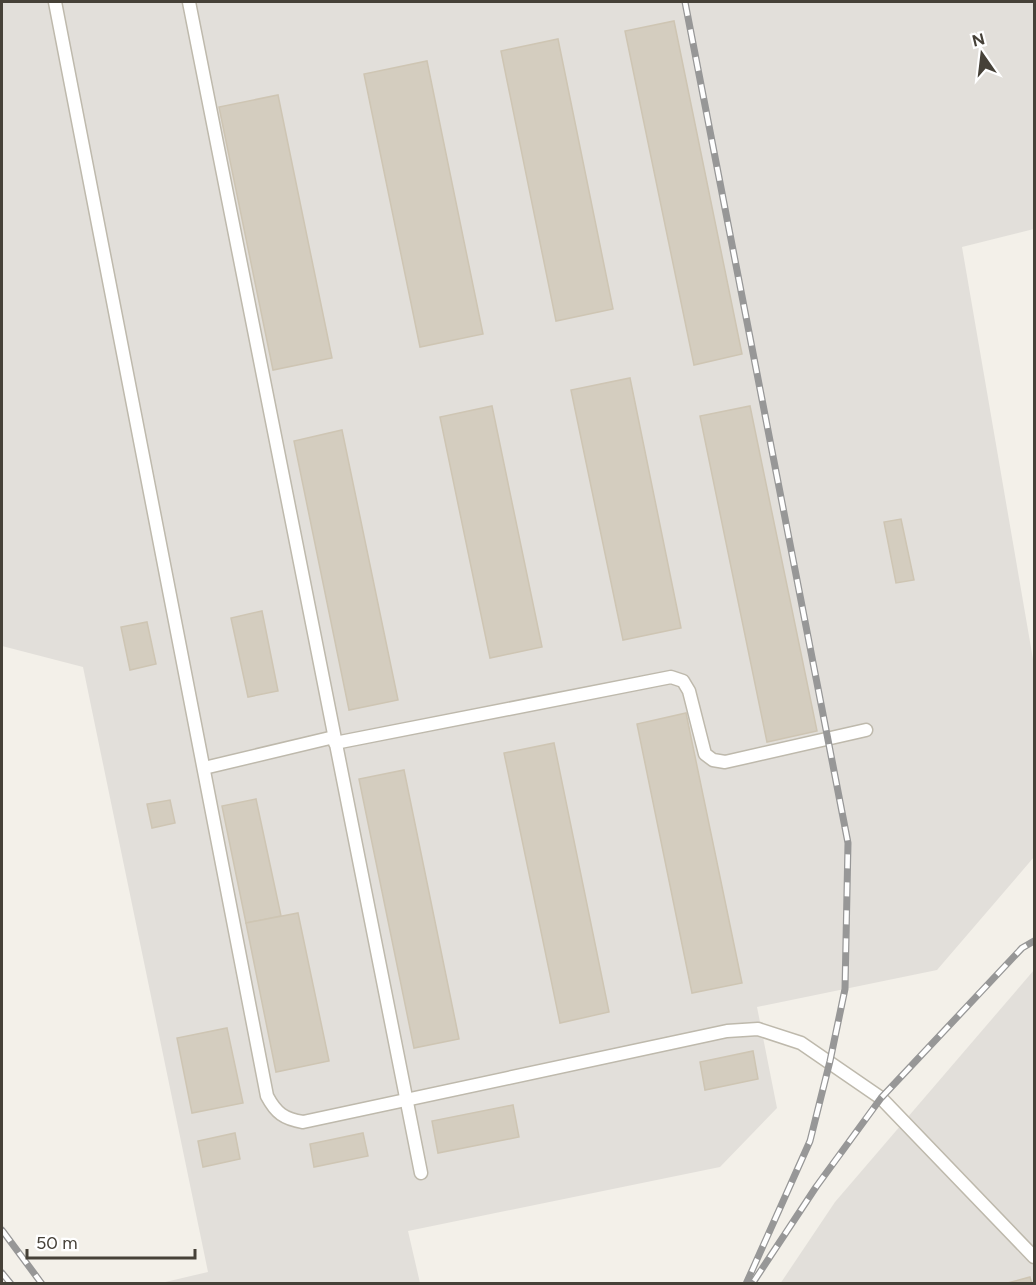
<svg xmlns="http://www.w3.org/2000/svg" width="1036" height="1285" font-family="Figtree,sans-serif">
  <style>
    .industrial { fill: #e2dfda }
    .building { fill: #d4cdbf; stroke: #cec5b3; stroke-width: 1.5 }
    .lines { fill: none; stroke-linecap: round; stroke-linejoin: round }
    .lane-casing { stroke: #beb9ac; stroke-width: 15 }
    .lane { stroke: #fff; stroke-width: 12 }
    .rail-casing { stroke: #979797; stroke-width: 7 }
    .rail { stroke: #fff; stroke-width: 4.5; stroke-dasharray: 14; stroke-linecap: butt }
  </style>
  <rect width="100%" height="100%" fill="#f3f0e9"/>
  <!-- industrial -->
  <g class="industrial">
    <path d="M 2,2 L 1034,2 L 1034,229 L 962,247 L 1034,665 L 1034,857 L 937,970 L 757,1007 L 777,1108 L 720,1167 L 408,1231 L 420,1283 L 161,1283 L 208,1272 L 83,667 L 2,646 Z"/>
    <path d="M 1034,970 L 1034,1283 L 780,1284 L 835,1202 Z"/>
  </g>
  <!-- building -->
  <g class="building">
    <path d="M 674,21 L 742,354 L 694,365 L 625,31 Z"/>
    <path d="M 558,39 L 613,309 L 556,321 L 501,51 Z"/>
    <path d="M 427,61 L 483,334 L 420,347 L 364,74 Z"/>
    <path d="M 278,95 L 332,358 L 273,370 L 219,107 Z"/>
    <path d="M 630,378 L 681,628 L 623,640 L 571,390 Z"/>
    <path d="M 492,406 L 542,647 L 490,658 L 440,417 Z"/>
    <path d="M 750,406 L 817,731 L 767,742 L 700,416 Z"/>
    <path d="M 342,430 L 398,700 L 349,710 L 294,441 Z"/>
    <path d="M 901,519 L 914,580 L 896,583 L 884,522 Z"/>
    <path d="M 262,611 L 278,691 L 248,697 L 231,618 Z"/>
    <path d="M 147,622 L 156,664 L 130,670 L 121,627 Z"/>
    <path d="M 686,713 L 742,983 L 692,993 L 637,724 Z"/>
    <path d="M 554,743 L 609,1012 L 560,1023 L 504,753 Z"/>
    <path d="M 404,770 L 459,1039 L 414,1048 L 359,779 Z"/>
    <path d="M 256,799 L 281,916 L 246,923 L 222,806 Z"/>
    <path d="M 170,800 L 175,823 L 152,828 L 147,804 Z"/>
    <path d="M 298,913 L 329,1061 L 276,1072 L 246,923 Z"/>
    <path d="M 227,1028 L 243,1103 L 192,1113 L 177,1038 Z"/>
    <path d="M 753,1051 L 758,1079 L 705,1090 L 700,1062 Z"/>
    <path d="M 513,1105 L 519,1137 L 438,1153 L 432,1121 Z"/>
    <path d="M 235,1133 L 240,1159 L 203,1167 L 198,1141 Z"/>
    <path d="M 363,1133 L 368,1156 L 314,1167 L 310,1144 Z"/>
    <path d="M 1030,1277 L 1032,1284 L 1004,1284 Z"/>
  </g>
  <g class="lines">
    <defs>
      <g id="lane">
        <path d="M 55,2 L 267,1096 C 276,1113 284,1119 303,1122 L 727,1031 L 758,1029 L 801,1043 L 881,1098 L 1034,1257"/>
        <path d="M 189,2 L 421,1173"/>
        <path d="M 335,743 L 671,677 L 683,681 L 689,691 L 705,754 L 713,760 L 725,762 L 866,730"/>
        <path d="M 204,768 L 334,737"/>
      </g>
    </defs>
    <!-- lane casing -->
    <use href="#lane" class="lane-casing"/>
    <!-- lane -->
    <use href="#lane" class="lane"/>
    <defs>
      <g id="rail">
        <path d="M 685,2 L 848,843 L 845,989 L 830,1061 L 810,1141 L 746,1284"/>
        <path d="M 2,1230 L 42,1284"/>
        <path d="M 2,1273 L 11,1284"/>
        <path d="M 754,1281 L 816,1187 L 881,1098 L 1022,948 L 1034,941"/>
      </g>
    </defs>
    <!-- rail casing -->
    <use href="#rail" class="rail-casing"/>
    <!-- rail -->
    <use href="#rail" class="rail"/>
  </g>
  <!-- border -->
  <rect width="1036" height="1285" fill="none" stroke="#464138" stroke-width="6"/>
  <!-- north arrow -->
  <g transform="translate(982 54) rotate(346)" stroke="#ffffff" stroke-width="4.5" paint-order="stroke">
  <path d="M0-4.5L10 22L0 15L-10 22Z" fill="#464138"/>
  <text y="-9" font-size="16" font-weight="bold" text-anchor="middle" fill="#464138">N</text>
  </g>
  <!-- scale -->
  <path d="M27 1249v9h168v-9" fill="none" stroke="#464138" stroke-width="3"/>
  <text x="36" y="1249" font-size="18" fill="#464138" stroke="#ffffff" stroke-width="4.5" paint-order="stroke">50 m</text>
</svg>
